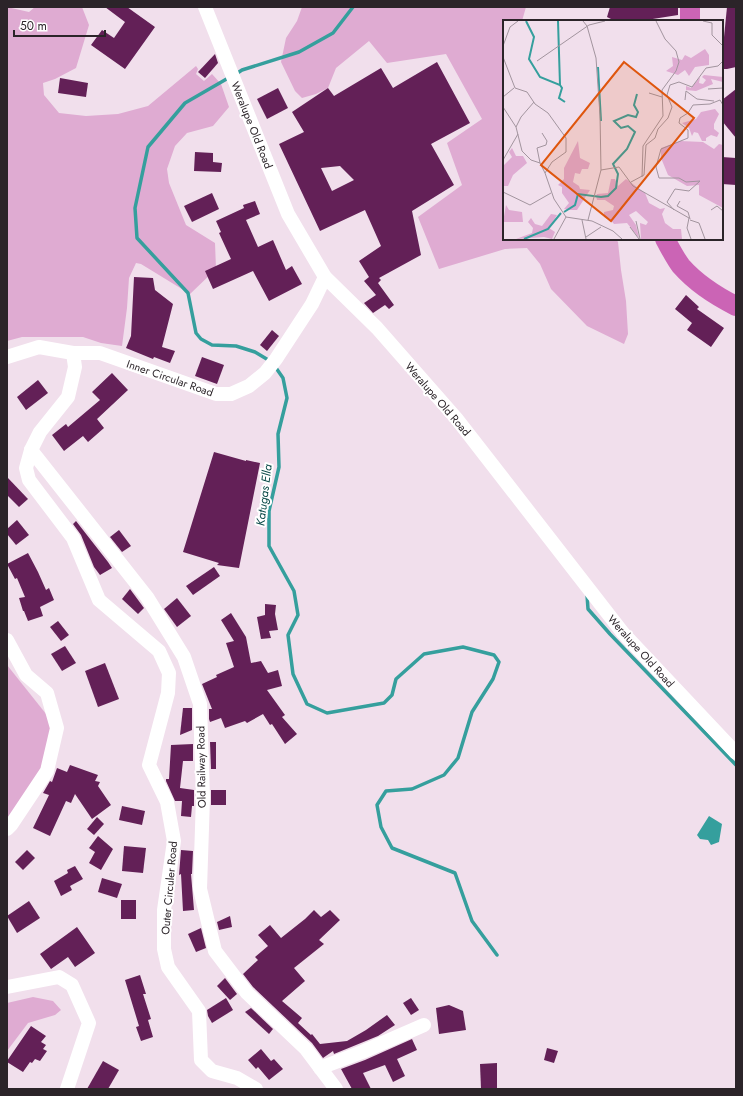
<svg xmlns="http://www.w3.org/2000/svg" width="743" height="1096" font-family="Jost,sans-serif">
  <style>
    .green { fill: #dfabd2 }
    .water { fill: #359f9d }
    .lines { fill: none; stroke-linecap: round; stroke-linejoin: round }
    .stream { stroke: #359f9d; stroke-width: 3.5 }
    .building { fill: #632057; fill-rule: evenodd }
    .minor { stroke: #fff; stroke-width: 14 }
    .highway { stroke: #cb64b5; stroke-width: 20 }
    .labels { text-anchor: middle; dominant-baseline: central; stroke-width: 4; stroke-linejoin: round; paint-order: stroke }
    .street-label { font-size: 11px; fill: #2b2429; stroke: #fff }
    .water-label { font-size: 12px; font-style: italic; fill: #094947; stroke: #fff }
    .inset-river { fill: none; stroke: #359f9d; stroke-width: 2 }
    .inset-road { fill: none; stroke: #a2949e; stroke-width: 1 }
    .view { fill: #df560d; fill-opacity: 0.15; stroke: #df560d; stroke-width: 2 }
    .inset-edge { fill: none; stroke: #2b2429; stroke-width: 2 }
  </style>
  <rect width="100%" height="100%" fill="#f1dfec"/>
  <!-- green -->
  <g class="green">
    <path d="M 7,7 L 29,12 L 35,7 L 82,7 L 89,25 L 76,68 L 55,79 L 43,83 L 44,95 L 59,113 L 86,116 L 118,114 L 148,106 L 196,66 L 198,69 L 196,74 L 204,81 L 212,74 L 221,84 L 229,107 L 213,126 L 187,133 L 175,146 L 167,169 L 169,183 L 186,225 L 215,243 L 216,269 L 190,294 L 141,264 L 136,263 L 129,278 L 127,308 L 122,346 L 101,343 L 83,337 L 22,337 L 7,341 Z"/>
    <path d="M 302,7 L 526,7 L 522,21 L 504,21 L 504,239 L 616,239 L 618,242 L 621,270 L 626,301 L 628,334 L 624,344 L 587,326 L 551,289 L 540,264 L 527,248 L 505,249 L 439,269 L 418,217 L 462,185 L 447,143 L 482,119 L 446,54 L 387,63 L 369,41 L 336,68 L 328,88 L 316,94 L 302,98 L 295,91 L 281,62 L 286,38 L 297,21 Z"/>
    <path d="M 7,665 L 58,729 L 33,787 L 7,823 Z"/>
    <path d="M 33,997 L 53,1001 L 61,1010 L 55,1015 L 28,1023 L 7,1051 L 7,1003 Z"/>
  </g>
  <!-- water -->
  <path class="water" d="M 709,816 L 722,824 L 719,842 L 711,845 L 708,840 L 700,839 L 697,835 Z"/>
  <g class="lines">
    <!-- stream -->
    <g class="stream">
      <path d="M 236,74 L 242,70 L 299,52 L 333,33 L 353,7"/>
      <path d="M 230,77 L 185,103 L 148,147 L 135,208 L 137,238 L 188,293 L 196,333 L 201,339 L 212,345 L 236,346 L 255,352 L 270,361"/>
      <path d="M 274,365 L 283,378 L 287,398 L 278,434 L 279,467 L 269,511 L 269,546 L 294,591 L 298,615 L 288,635 L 293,674 L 307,704 L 327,713 L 384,703 L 392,695 L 396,679 L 424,654 L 463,647 L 494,655 L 499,662 L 493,679 L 472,712 L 458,758 L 444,775 L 412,789 L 386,791 L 377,805 L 381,827 L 392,848 L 455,873 L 472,921 L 497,955"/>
      <path d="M 587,595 L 588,609 L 610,634 L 736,765"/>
    </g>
  </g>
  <!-- building -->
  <g class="building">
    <path d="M 105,7 L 127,7 L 155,27 L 125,69 L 91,45 L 102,30 L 114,38 L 125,22 Z"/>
    <path d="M 610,7 L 678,7 L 678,15 L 640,21 L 615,21 L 607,17 Z"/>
    <path d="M 727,7 L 736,7 L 736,67 L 727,69 L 722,69 L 722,57 Z"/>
    <path d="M 215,54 L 218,63 L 205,78 L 198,72 Z"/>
    <path d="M 437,62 L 470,123 L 431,144 L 454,185 L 412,211 L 421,255 L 379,278 L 381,280 L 378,283 L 394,305 L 389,309 L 385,305 L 373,313 L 364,303 L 376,295 L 364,281 L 369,277 L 359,261 L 381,246 L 365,210 L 320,231 L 279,144 L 304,132 L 292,112 L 328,88 L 334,96 L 381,68 L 393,88 ZM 340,166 L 354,180 L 332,191 L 321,168 Z"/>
    <path d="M 60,78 L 88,83 L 86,97 L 58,93 Z"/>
    <path d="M 278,88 L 288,108 L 267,119 L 257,99 Z"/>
    <path d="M 736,89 L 736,138 L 722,121 L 722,100 Z"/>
    <path d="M 195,152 L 213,153 L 213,162 L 222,163 L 221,172 L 194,171 Z"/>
    <path d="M 722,157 L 736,158 L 736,185 L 722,184 Z"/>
    <path d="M 212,193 L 219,209 L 192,222 L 184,206 Z"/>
    <path d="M 255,201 L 260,214 L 246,220 L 258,247 L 273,240 L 286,270 L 292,266 L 302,284 L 269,301 L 253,271 L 213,289 L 205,271 L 231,259 L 219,233 L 221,232 L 216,221 L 244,208 L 243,205 Z"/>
    <path d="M 134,277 L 153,278 L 155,290 L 173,304 L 162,347 L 175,351 L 170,363 L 154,357 L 153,359 L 126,348 L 131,336 Z"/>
    <path d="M 686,295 L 699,307 L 697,309 L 724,328 L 711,347 L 687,330 L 692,323 L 675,309 Z"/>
    <path d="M 272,330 L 279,336 L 267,351 L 260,345 Z"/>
    <path d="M 202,357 L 224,365 L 217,384 L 195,376 Z"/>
    <path d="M 112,373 L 128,390 L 97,419 L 104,428 L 88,442 L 83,436 L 64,451 L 52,435 L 66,424 L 68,427 L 100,400 L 92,392 Z"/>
    <path d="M 38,380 L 48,393 L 26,410 L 17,397 Z"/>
    <path d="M 214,452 L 246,461 L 246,460 L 260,463 L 239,568 L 217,565 L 219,563 L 183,552 Z"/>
    <path d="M 7,477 L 28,499 L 19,507 L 7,495 Z"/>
    <path d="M 17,520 L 29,535 L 16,545 L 7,534 L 7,529 Z"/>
    <path d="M 76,521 L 108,562 L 112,568 L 100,575 L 94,567 L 81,535 L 73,524 Z"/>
    <path d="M 119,530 L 131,546 L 122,552 L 110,537 Z"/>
    <path d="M 28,553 L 38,572 L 46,590 L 49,588 L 54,600 L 40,607 L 43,616 L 28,621 L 24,611 L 23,611 L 19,598 L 25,597 L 17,578 L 15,579 L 7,564 Z"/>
    <path d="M 214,567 L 220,576 L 193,595 L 186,586 Z"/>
    <path d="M 130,589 L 144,608 L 138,614 L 122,599 Z"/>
    <path d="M 177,598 L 191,616 L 177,627 L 164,609 Z"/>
    <path d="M 265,604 L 276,605 L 275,614 L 278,630 L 269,631 L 271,638 L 261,639 L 257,617 L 265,615 Z"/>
    <path d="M 231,613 L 246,637 L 251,663 L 261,661 L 268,673 L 278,670 L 282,686 L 267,690 L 285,715 L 282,717 L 297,734 L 285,744 L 272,724 L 270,725 L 263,714 L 247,723 L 245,721 L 225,728 L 221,718 L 210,722 L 209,719 L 209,709 L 212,709 L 202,684 L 217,677 L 216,675 L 234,667 L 226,643 L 234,641 L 221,620 Z"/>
    <path d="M 58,621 L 69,635 L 61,641 L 50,627 Z"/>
    <path d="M 65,646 L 76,663 L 62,671 L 51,654 Z"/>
    <path d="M 105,663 L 119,699 L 98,707 L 85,671 Z"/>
    <path d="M 183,708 L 192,708 L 192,730 L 180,735 Z"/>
    <path d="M 210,742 L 216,742 L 216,769 L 211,769 Z"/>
    <path d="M 193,744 L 193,761 L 183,761 L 180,788 L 194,790 L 194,806 L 192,806 L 191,817 L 181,816 L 182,801 L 175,801 L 166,781 L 166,779 L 169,779 L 171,745 Z"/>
    <path d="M 70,765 L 98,775 L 95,781 L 100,782 L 98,786 L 111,805 L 92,819 L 75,794 L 71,803 L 66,801 L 50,836 L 33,828 L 49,795 L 43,793 L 50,781 L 52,782 L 57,768 L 67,772 Z"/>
    <rect x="211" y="790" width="15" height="15"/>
    <path d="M 122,806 L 145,811 L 142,825 L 119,820 Z"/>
    <path d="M 97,817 L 104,824 L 94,835 L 87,829 Z"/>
    <path d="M 98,836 L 113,849 L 101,870 L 89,863 L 95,852 L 89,848 Z"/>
    <path d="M 124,846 L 146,848 L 143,873 L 122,871 Z"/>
    <path d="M 27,850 L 35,858 L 23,870 L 15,862 Z"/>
    <path d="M 181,850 L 193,851 L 192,874 L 191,874 L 194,910 L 183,911 L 181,874 L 179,875 Z"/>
    <path d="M 75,866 L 83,879 L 70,886 L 72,890 L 61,896 L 54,881 L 68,873 L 67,870 Z"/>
    <path d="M 102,878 L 122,884 L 117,898 L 98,892 Z"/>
    <rect x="121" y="900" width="15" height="19"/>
    <path d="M 29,901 L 40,918 L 17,933 L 7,916 Z"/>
    <path d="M 314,910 L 321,917 L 330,910 L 340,920 L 319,940 L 324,944 L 294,968 L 305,981 L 282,1001 L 302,1018 L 298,1023 L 311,1035 L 312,1034 L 320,1044 L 347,1041 L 366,1030 L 387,1015 L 395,1025 L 378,1036 L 334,1054 L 333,1051 L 323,1058 L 312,1043 L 253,987 L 243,974 L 258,960 L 255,957 L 268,946 L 258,935 L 270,925 L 281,938 L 305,919 Z"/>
    <path d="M 230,916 L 232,927 L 219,930 L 217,922 Z"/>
    <path d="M 77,927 L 95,953 L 75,967 L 68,957 L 51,969 L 40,954 Z"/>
    <path d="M 201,928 L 206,948 L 196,952 L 188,934 Z"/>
    <path d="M 140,975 L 146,994 L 143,994 L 151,1019 L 148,1020 L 153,1037 L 141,1041 L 136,1027 L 139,1026 L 125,980 Z"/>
    <path d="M 225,978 L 237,994 L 230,1000 L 217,986 Z"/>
    <path d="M 226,998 L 233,1010 L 212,1023 L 208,1016 L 207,1010 Z"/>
    <path d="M 411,998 L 419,1010 L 411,1015 L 403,1003 Z"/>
    <path d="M 449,1005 L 463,1011 L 466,1030 L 439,1034 L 436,1008 Z"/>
    <path d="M 251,1008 L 273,1029 L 269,1034 L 245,1012 Z"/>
    <path d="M 31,1026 L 46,1036 L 41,1042 L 46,1045 L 43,1049 L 47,1051 L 40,1061 L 35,1059 L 32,1063 L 30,1062 L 23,1072 L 7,1062 L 7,1061 Z"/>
    <path d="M 412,1039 L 417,1050 L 397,1059 L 405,1076 L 393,1082 L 385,1065 L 363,1073 L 371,1089 L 352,1089 L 341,1069 L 365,1060 Z"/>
    <path d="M 547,1048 L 558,1051 L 554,1063 L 544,1060 Z"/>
    <path d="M 261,1049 L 271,1061 L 274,1059 L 283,1069 L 269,1080 L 258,1067 L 256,1069 L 248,1060 Z"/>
    <path d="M 103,1061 L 119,1070 L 108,1089 L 87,1089 Z"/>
    <path d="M 497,1063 L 497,1089 L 481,1089 L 480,1064 Z"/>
  </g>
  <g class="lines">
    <!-- minor -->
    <g class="minor">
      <path d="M 205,7 L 288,214 L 325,277 L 377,328 L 456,418 L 623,633 L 736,753"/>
      <path d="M 73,353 L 75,367 L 68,397 L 40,432 L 31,450 L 26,468 L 29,480 L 73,538 L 99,600 L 159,651 L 169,673 L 168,693 L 149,765 L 167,802 L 174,841 L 164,910 L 164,949 L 168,967 L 199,1011 L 201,1060 L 212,1071 L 237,1078 L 256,1089"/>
      <path d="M 7,357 L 39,347 L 73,353 L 100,353 L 216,394 L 231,394 L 249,386 L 265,373 L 276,359 L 312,304 L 325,277"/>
      <path d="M 31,450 L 147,597 L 184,657 L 200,704 L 203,797 L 200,889 L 215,951 L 247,993 L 306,1049 L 336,1089"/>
      <path d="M 7,640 L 26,675 L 47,693 L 57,728 L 47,771 L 11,825 L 7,829"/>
      <path d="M 7,987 L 59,977 L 72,985 L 89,1023 L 67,1089"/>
      <path d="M 320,1068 L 362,1052 L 424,1025"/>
    </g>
    <!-- highway -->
    <g class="highway">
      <path d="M 690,21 L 690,7"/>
      <path d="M 665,239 C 670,248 675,258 681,266 C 696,283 716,296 736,306"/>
    </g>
  </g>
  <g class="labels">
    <!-- street labels -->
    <g class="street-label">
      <text transform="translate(252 125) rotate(68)">Weralupe Old Road</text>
      <text transform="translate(170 378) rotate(19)">Inner Circular Road</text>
      <text transform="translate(438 399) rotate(49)">Weralupe Old Road</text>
      <text transform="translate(641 651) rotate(48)">Weralupe Old Road</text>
      <text transform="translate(201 767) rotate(-91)">Old Railway Road</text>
      <text transform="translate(169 888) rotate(-85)">Outer Circuler Road</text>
    </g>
    <!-- water labels -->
    <g class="water-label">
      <text transform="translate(264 495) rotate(-83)">Katugas Ella</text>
    </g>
  </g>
  <!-- overview -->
  <g transform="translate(503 20)">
    <rect width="220" height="220" fill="#f1dfec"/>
    <path d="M 202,29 L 206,35 L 206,45 L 192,47 L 186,56 L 182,50 L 175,55 L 163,51 L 170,46 L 169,37 L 179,40 L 182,35 L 188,38 ZM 201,55 L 220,57 L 220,62 L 208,59 L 210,64 L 193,71 L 183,70 L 183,66 L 188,68 L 197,57 L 196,63 L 200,64 L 203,60 L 199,57 ZM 212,89 L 216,94 L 211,104 L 211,109 L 216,113 L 214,117 L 208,115 L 203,118 L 203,121 L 199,121 L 195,113 L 191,112 L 189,116 L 186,108 L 179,103 L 193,99 L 198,92 ZM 75,121 L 77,138 L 87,143 L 85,149 L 79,149 L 77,154 L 72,153 L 70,162 L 76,166 L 77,169 L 87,170 L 74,190 L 67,190 L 61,189 L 66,183 L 59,173 L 59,167 L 55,165 L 61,159 L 61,148 ZM 177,121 L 200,122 L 211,129 L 216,124 L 220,125 L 220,188 L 196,175 L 196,165 L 184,166 L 165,155 L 158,138 L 158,128 ZM 9,128 L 13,136 L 20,136 L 24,143 L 10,155 L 5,166 L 1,166 L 0,146 L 9,137 L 6,132 ZM 108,159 L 112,159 L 115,166 L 123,159 L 142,173 L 146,183 L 157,189 L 162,188 L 159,194 L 162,203 L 170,209 L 178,209 L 179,219 L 138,219 L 137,203 L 143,205 L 145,202 L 133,191 L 126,195 L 133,205 L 136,218 L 124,203 L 111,204 L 106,198 L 101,197 L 101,192 L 110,190 L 111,186 L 102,180 L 94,180 L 93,176 L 94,174 L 105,173 ZM 3,185 L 6,190 L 19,192 L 20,202 L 0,202 ZM 48,194 L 54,195 L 46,208 L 52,212 L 49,219 L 41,217 L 13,219 L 29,213 L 30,208 L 25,202 L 28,198 L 32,204 L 39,206 Z" fill="#dfabd2"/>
    <path class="inset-river" d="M 23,1 L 31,17 L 26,39 L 37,57 L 57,65 L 59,68 L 56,78 L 62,82M 55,1 L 57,65M 95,47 L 98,101M 61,192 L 72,185 L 75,174 L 98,177 L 105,176 L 113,168 L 115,154 L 110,144 L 124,129 L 132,112 L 125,106 L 118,108 L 111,101 L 125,95 L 133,97 L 135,92 L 131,85 L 134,74M 21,219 L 45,209 L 58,193"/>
    <path class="inset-road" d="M 80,1 L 84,6 L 93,38 L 97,95 L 98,150 L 85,200M 200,1 L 209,3 L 209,15 L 220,26M 0,26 L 7,7 L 15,1M 0,37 L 12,68 L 24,72 L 32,84 L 45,93 L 63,118 L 63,132 L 49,142 L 42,153 L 51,179 L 63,197 L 89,201 L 110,211 L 119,219M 34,41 L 86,5 L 102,1M 205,69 L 220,68M 146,73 L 159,77M 0,77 L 11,68M 182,80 L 183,71 L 194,79 L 211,81M 31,82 L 18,97 L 13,107 L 19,131 L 28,140 L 37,143 L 42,153M 0,87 L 13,107M 0,140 L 15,114M 37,143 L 34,128 L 43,125 L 44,121 L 39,113M 98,150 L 116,147 L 130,166 L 186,198 L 184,208 L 188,219M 139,157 L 140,126 L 160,96 L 159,70 L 173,51 L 176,42 L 173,31 L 162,19 L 153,1M 128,162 L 141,155 L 143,125 L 152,118 L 155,109 L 165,98 L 169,87 L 164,75 L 167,65 L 176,62 L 189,67 L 203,48 L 215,46 L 220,41M 0,172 L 27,185 L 48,173M 177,181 L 174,186 L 185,192 L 187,199M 171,190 L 164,182 L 172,169 L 186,171 L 197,161 L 183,162 L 176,158 L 156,158 L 153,147 L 158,129 L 185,118 L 185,110 L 176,103 L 177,98 L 185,93 L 190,85 L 207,84 L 217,80 L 220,85M 208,190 L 214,186 L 220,191M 79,200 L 83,219M 187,200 L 196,203 L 202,219M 133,201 L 137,219M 127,207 L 136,219M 83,217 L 98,207M 51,219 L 63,197"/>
    <path class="view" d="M 121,42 L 191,98 L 108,201 L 38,145 Z"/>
    <rect width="220" height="220" class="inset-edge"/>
  </g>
  <!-- border -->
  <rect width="743" height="1096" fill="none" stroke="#2b2429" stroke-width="16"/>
  <!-- scale -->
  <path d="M14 30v6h91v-6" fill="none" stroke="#2b2429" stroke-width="2"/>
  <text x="20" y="30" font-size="12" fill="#2b2429" stroke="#ffffff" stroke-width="3" paint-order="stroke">50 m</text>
</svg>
